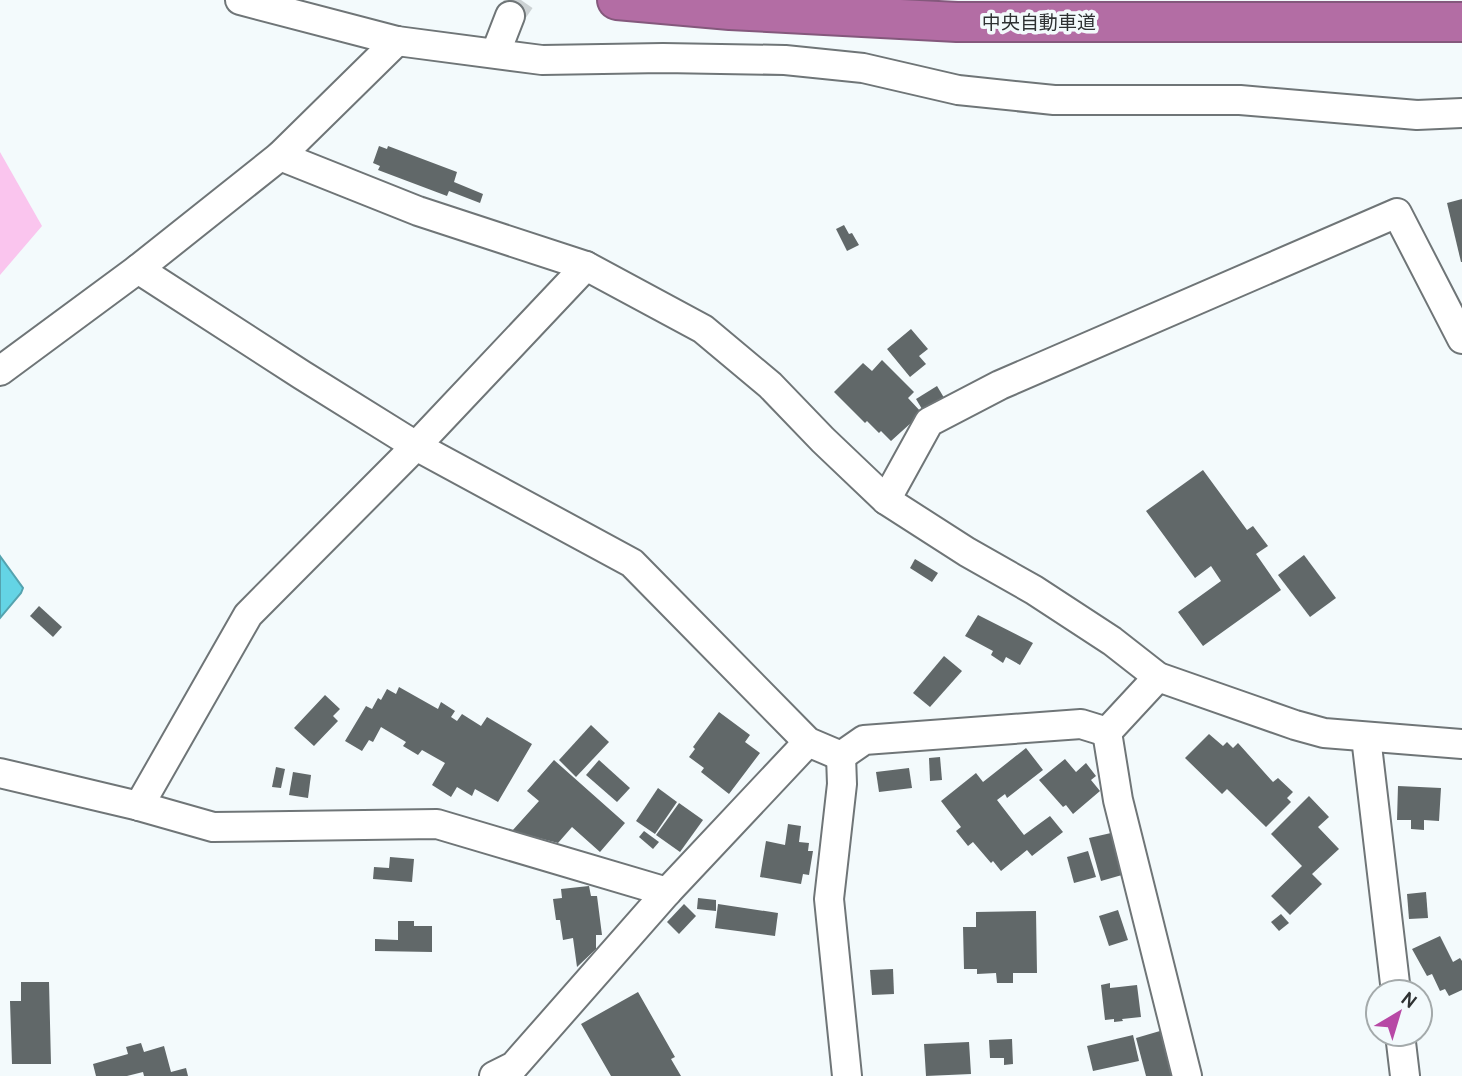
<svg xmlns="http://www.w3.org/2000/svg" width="1462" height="1076" font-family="Cabin,'Noto Sans JP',sans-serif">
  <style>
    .green { fill: #fac5ee }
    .water { fill: #64d4e5; stroke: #54a3af; stroke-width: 2 }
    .building { fill: #616869 }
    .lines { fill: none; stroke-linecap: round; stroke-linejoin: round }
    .street-tunnel { stroke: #ccd2d4; stroke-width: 28; stroke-dasharray: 28 14; stroke-linecap: butt }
    .street-casing { stroke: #6f7577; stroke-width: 32 }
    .highway-casing { stroke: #84587c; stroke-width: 42 }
    .street { stroke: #fff; stroke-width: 28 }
    .highway { stroke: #b36da4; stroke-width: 38 }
    .labels { text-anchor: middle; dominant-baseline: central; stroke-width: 7; stroke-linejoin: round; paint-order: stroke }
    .street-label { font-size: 19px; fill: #2e3132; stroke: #f3fafc }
  </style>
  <rect width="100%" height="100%" fill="#f3fafc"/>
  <!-- green -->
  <path class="green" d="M 0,152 L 42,226 L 0,275 Z"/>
  <!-- water -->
  <path class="water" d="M 0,556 L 23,588 L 21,593 L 0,618 Z"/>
  <!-- building -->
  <g class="building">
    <path d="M 379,146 L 387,149 L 388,146 L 457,172 L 454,182 L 483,194 L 480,203 L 449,191 L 447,196 L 378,170 L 380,166 L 373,163 Z"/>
    <path d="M 1462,199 L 1462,262 L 1461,262 L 1447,203 Z"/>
    <path d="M 844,225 L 849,234 L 852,233 L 859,245 L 847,251 L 836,229 Z"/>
    <path d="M 911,329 L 928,349 L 919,356 L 926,364 L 910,377 L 887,349 Z"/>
    <path d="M 882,360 L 914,392 L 908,398 L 922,413 L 891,441 L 881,431 L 879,433 L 867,421 L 865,423 L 834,392 L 863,363 L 872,371 Z"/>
    <path d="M 937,386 L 946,401 L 925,414 L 916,399 Z"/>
    <path d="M 1203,470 L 1247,530 L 1253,526 L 1268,546 L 1256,554 L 1281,590 L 1203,646 L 1178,612 L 1221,581 L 1211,566 L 1195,578 L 1146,511 Z"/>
    <path d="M 1304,555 L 1336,598 L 1310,617 L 1278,575 Z"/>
    <path d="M 915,559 L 938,573 L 932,582 L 910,568 Z"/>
    <path d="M 39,606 L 62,627 L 53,637 L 30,616 Z"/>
    <path d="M 978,615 L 1033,643 L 1020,665 L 1006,657 L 1003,663 L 991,655 L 993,651 L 965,636 Z"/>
    <path d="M 944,656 L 962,671 L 930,707 L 913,693 Z"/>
    <path d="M 399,687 L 438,709 L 441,702 L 455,711 L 451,717 L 457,721 L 462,714 L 481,726 L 487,717 L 532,744 L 498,802 L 475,789 L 472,796 L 457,787 L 451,797 L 432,785 L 445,763 L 422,750 L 418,755 L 403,746 L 406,742 L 381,727 L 373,742 L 369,740 L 362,751 L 345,741 L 366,706 L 372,709 L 378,698 L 381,700 L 387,689 L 396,694 Z"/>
    <path d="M 325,695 L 340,709 L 333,716 L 338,721 L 314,746 L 294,728 Z"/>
    <path d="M 719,712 L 750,735 L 745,742 L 760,753 L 729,794 L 701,772 L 704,768 L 689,757 L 695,749 L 693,747 Z"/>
    <path d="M 591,725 L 609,742 L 576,777 L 559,760 Z"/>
    <path d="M 1209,734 L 1223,746 L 1227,742 L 1233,748 L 1238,743 L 1273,782 L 1278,778 L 1293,792 L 1287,798 L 1291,802 L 1266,827 L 1227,789 L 1222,794 L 1185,758 Z"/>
    <path d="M 1026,748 L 1043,770 L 1007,798 L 1005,794 L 997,800 L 1024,835 L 1050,816 L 1063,832 L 1032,856 L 1027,850 L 1001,871 L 993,861 L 991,863 L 973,842 L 968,846 L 956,831 L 961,827 L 941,801 L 976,773 L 983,782 Z"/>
    <path d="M 940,757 L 942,780 L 930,781 L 929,758 Z"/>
    <path d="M 1065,759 L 1076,772 L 1086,763 L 1096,776 L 1091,780 L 1100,791 L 1073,814 L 1066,805 L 1063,807 L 1039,780 Z"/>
    <path d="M 554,760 L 625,823 L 600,852 L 572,827 L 558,843 L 512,831 L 539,801 L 527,791 Z"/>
    <path d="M 599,760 L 630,788 L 617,802 L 586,775 Z"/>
    <path d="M 276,767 L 285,769 L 281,788 L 272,787 Z"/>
    <path d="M 909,768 L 912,788 L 879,792 L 876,772 Z"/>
    <path d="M 293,772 L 311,775 L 308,798 L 289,795 Z"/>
    <path d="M 1398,786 L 1441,788 L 1439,821 L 1424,820 L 1424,830 L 1411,829 L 1411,820 L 1397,820 Z"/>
    <path d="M 658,788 L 677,802 L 655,834 L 636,821 Z"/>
    <path d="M 1309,796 L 1329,817 L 1318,827 L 1339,849 L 1312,874 L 1322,884 L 1290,915 L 1271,896 L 1302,866 L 1271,834 Z"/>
    <path d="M 679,803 L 703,820 L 680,852 L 656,835 Z"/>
    <path d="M 788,824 L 801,826 L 799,842 L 809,843 L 808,851 L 813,851 L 809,875 L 803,874 L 801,884 L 760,877 L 766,841 L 785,845 Z"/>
    <path d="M 644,831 L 659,842 L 653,849 L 639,837 Z"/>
    <path d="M 1111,833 L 1122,875 L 1101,881 L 1089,838 Z"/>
    <path d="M 1088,851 L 1096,877 L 1074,883 L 1067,857 Z"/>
    <path d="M 390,857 L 414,859 L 412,882 L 373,879 L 374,867 L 389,868 Z"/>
    <path d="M 589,886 L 591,896 L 597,896 L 602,935 L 596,935 L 596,949 L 577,967 L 573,938 L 563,940 L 560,920 L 556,920 L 553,899 L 562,898 L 561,889 Z"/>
    <path d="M 1426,892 L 1428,918 L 1409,919 L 1407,894 Z"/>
    <path d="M 698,898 L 716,900 L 716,911 L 697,909 Z"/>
    <path d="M 684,904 L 696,916 L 679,934 L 667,922 Z"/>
    <path d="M 718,904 L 778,913 L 775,936 L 715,928 Z"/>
    <path d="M 1118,910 L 1128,940 L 1109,946 L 1099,916 Z"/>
    <path d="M 1036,911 L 1037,973 L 1013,973 L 1013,983 L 997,983 L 996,973 L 977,974 L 977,969 L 964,969 L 963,927 L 976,927 L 976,912 Z"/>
    <path d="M 1281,914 L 1289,923 L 1279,931 L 1271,922 Z"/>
    <path d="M 398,921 L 414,921 L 414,926 L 432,926 L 432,952 L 375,951 L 375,939 L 398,940 Z"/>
    <path d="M 1440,936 L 1453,962 L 1460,958 L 1462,961 L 1462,990 L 1449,996 L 1445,989 L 1440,991 L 1432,974 L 1427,976 L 1412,949 Z"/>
    <path d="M 893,969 L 894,994 L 872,995 L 870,970 Z"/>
    <path d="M 21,982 L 49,982 L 51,1064 L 12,1064 L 10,1001 L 21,1001 Z"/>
    <path d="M 1110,983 L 1110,988 L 1137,985 L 1141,1017 L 1122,1019 L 1123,1021 L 1114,1022 L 1114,1019 L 1105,1020 L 1101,985 Z"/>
    <path d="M 638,992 L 675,1057 L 671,1059 L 681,1076 L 611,1076 L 581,1024 Z"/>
    <path d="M 1160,1031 L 1172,1076 L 1146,1076 L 1136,1038 Z"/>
    <path d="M 1133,1035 L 1139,1061 L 1093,1071 L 1087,1046 Z"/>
    <path d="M 1012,1039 L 1013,1064 L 1004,1065 L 1004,1058 L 990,1058 L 989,1040 Z"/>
    <path d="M 969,1042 L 971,1074 L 926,1076 L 924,1044 Z"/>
    <path d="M 141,1043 L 144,1052 L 164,1046 L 171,1072 L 186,1068 L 188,1076 L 144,1076 L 143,1072 L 127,1076 L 96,1076 L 93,1064 L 128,1054 L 126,1047 Z"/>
  </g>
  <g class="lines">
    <!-- street-tunnel -->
    <path class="street-tunnel" d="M 510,16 L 521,0"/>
    <defs>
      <g id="street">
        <path d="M 240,0 L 397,41 L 542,60 L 663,58 L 785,60 L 863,68 L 958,90 L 1054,100 L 1240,100 L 1417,115 L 1462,113"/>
        <path d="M 496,52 L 510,16"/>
        <path d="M 280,156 L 418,211 L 586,266 L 703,329 L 770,385 L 823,440 L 886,500 L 967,552 L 1034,590 L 1112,641 L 1158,677 L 1295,725 L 1324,733 L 1462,744"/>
        <path d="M 138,269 L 302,375 L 416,446 L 632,563 L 808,742 L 841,756"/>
        <path d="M 0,371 L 138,269 L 280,156 L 397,41"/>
        <path d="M 886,500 L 929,422 L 1000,385 L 1397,213 L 1462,339"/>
        <path d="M 1107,732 L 1118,800 L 1187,1076"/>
        <path d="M 1107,732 L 1158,677"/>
        <path d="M 1366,737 L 1396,992"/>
        <path d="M 841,756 L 842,784 L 829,899 L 847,1076"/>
        <path d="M 841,756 L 864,740 L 1081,724 L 1107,732"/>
        <path d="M 0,773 L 139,806 L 213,827 L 437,824 L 667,892"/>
        <path d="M 139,806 L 248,615 L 416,446 L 586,266"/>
        <path d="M 1400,1034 L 1405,1076"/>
        <path d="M 494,1076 L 514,1066 L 667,892 L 808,742"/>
      </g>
      <path id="highway" d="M 617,0 L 730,10 L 957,22 L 1462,22"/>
    </defs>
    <!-- street casing -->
    <use href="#street" class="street-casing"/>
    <!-- highway casing -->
    <use href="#highway" class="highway-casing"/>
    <!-- street -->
    <use href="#street" class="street"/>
    <!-- highway -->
    <use href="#highway" class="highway"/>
  </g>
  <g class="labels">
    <!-- street labels -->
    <g class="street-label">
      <text x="1039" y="22">中央自動車道</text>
    </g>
  </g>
  <!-- north arrow -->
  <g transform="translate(1399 1013) rotate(38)"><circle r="33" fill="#f3fafc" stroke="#a4aaab" stroke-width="2"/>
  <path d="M0-5L12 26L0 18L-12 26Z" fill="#b748a5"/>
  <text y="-10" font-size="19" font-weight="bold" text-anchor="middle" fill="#2e3132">N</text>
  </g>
</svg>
